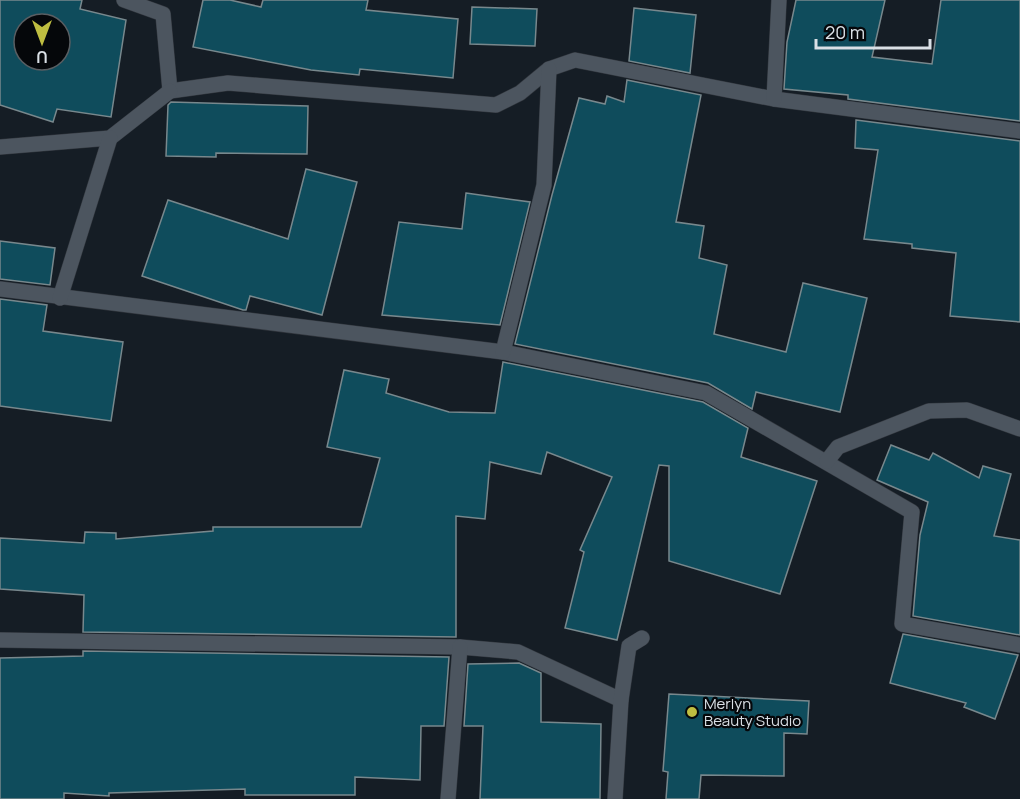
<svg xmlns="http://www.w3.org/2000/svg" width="1020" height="799" font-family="Manrope,sans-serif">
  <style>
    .building { fill: #0f4c5c; stroke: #78888d; stroke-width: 1.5; fill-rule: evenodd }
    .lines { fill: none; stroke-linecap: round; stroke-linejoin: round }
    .street-casing { stroke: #32373e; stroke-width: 16 }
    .street { stroke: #4c555f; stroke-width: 15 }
    .poi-dot { fill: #bfbe41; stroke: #05070a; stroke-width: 2 }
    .labels { text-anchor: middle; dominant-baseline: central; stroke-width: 4.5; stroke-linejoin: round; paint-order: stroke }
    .poi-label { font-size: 15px; fill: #dae0e6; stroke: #05070a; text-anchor: start }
  </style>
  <rect width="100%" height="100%" fill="#151d25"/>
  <!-- building -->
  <g class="building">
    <path d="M 0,0 L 82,0 L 80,9 L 126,20 L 111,117 L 57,109 L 53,122 L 0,105 ZM 24,24 L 60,24 L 60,60 L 24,60 Z"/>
    <path d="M 203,0 L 230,0 L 261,7 L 263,0 L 368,0 L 366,10 L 458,19 L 453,78 L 360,69 L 359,75 L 311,70 L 193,47 Z"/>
    <path d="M 796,0 L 885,0 L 872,57 L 932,64 L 941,0 L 1020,0 L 1020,121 L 848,99 L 848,95 L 784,89 L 787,42 Z"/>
    <path d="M 472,7 L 537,9 L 535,46 L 470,44 Z"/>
    <path d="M 634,8 L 696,15 L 690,73 L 629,61 Z"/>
    <path d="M 627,80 L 701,95 L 676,222 L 704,226 L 699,258 L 727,265 L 714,334 L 786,352 L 803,283 L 867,298 L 840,412 L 756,392 L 752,409 L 708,383 L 515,344 L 552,195 L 579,98 L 605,104 L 607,96 L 624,102 Z"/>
    <path d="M 171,102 L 308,106 L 307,154 L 216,153 L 216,157 L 166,156 L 168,105 Z"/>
    <path d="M 856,120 L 1020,141 L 1020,322 L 950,316 L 956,253 L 912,248 L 912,244 L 864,239 L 878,150 L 855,148 Z"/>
    <path d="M 306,169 L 357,182 L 322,315 L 250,296 L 246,310 L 243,310 L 142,276 L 168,200 L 288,239 Z"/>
    <path d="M 466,193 L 530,202 L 500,325 L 382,315 L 399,222 L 462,229 Z"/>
    <path d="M 0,241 L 55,248 L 50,285 L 0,279 Z"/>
    <path d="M 0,299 L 47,305 L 43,331 L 123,342 L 111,421 L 0,406 Z"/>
    <path d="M 503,362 L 703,402 L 748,428 L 741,457 L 817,481 L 780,594 L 669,561 L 669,466 L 659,465 L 617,640 L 565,628 L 584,552 L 580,550 L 612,477 L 547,452 L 541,474 L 490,462 L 485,519 L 456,516 L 456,637 L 83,632 L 84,595 L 0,589 L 0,538 L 84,543 L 85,532 L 116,533 L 116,539 L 213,531 L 213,527 L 361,527 L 380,458 L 327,447 L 344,370 L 389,379 L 386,393 L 449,412 L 495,413 Z"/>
    <path d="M 891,445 L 929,460 L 933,453 L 979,478 L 983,466 L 1011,474 L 994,536 L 1020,540 L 1020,635 L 913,616 L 920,535 L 928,502 L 877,480 Z"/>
    <path d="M 903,634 L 1018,655 L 995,719 L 964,707 L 966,703 L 890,683 Z"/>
    <path d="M 83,651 L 449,657 L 444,726 L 421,726 L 420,780 L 355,777 L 355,795 L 245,795 L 245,789 L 109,793 L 109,796 L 64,793 L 64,799 L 0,799 L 0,658 L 83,656 Z"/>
    <path d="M 519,663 L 541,673 L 541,722 L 601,724 L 600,799 L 480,799 L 483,726 L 464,726 L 468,664 Z"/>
    <path d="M 669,694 L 809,701 L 807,734 L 784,733 L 784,776 L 701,775 L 699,799 L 666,799 L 668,772 L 663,771 Z"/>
  </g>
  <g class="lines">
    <defs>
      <g id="street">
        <path d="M 124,0 L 163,14 L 170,91 L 228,83 L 496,105 L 520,93 L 549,69 L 575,60 L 774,99 L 1020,131"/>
        <path d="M 774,99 L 779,0"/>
        <path d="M 0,147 L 110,138 L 170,91"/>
        <path d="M 0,289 L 503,352 L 706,393 L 912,512 L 902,624 L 1020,645"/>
        <path d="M 60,298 L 110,138"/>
        <path d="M 503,352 L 544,185 L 549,69"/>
        <path d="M 827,461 L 838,447 L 929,411 L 967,410 L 1020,429"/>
        <path d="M 0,640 L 460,647 L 518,652 L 621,700"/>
        <path d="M 448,799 L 460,647"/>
        <path d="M 615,799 L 621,700 L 629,646 L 642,638"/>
      </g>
    </defs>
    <!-- street casing -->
    <use href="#street" class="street-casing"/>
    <!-- street -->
    <use href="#street" class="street"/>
  </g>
  <!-- markers -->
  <circle class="poi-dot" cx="692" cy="712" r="6"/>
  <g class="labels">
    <!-- poi labels -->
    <g class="poi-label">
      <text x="704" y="703">Merlyn<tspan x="704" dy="17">Beauty Studio</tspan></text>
    </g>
  </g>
  <!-- north arrow -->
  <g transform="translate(42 42) rotate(180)"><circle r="28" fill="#05070a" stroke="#5a5e62" stroke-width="1.5"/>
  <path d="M0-4.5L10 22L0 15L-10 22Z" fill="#bfbe41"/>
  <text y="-9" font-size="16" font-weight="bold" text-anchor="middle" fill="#dae0e6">U</text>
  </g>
  <!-- scale -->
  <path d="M816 39v9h114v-9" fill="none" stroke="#dae0e6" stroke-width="3"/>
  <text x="825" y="39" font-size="18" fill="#dae0e6" stroke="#05070a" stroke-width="4.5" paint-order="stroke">20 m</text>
</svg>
